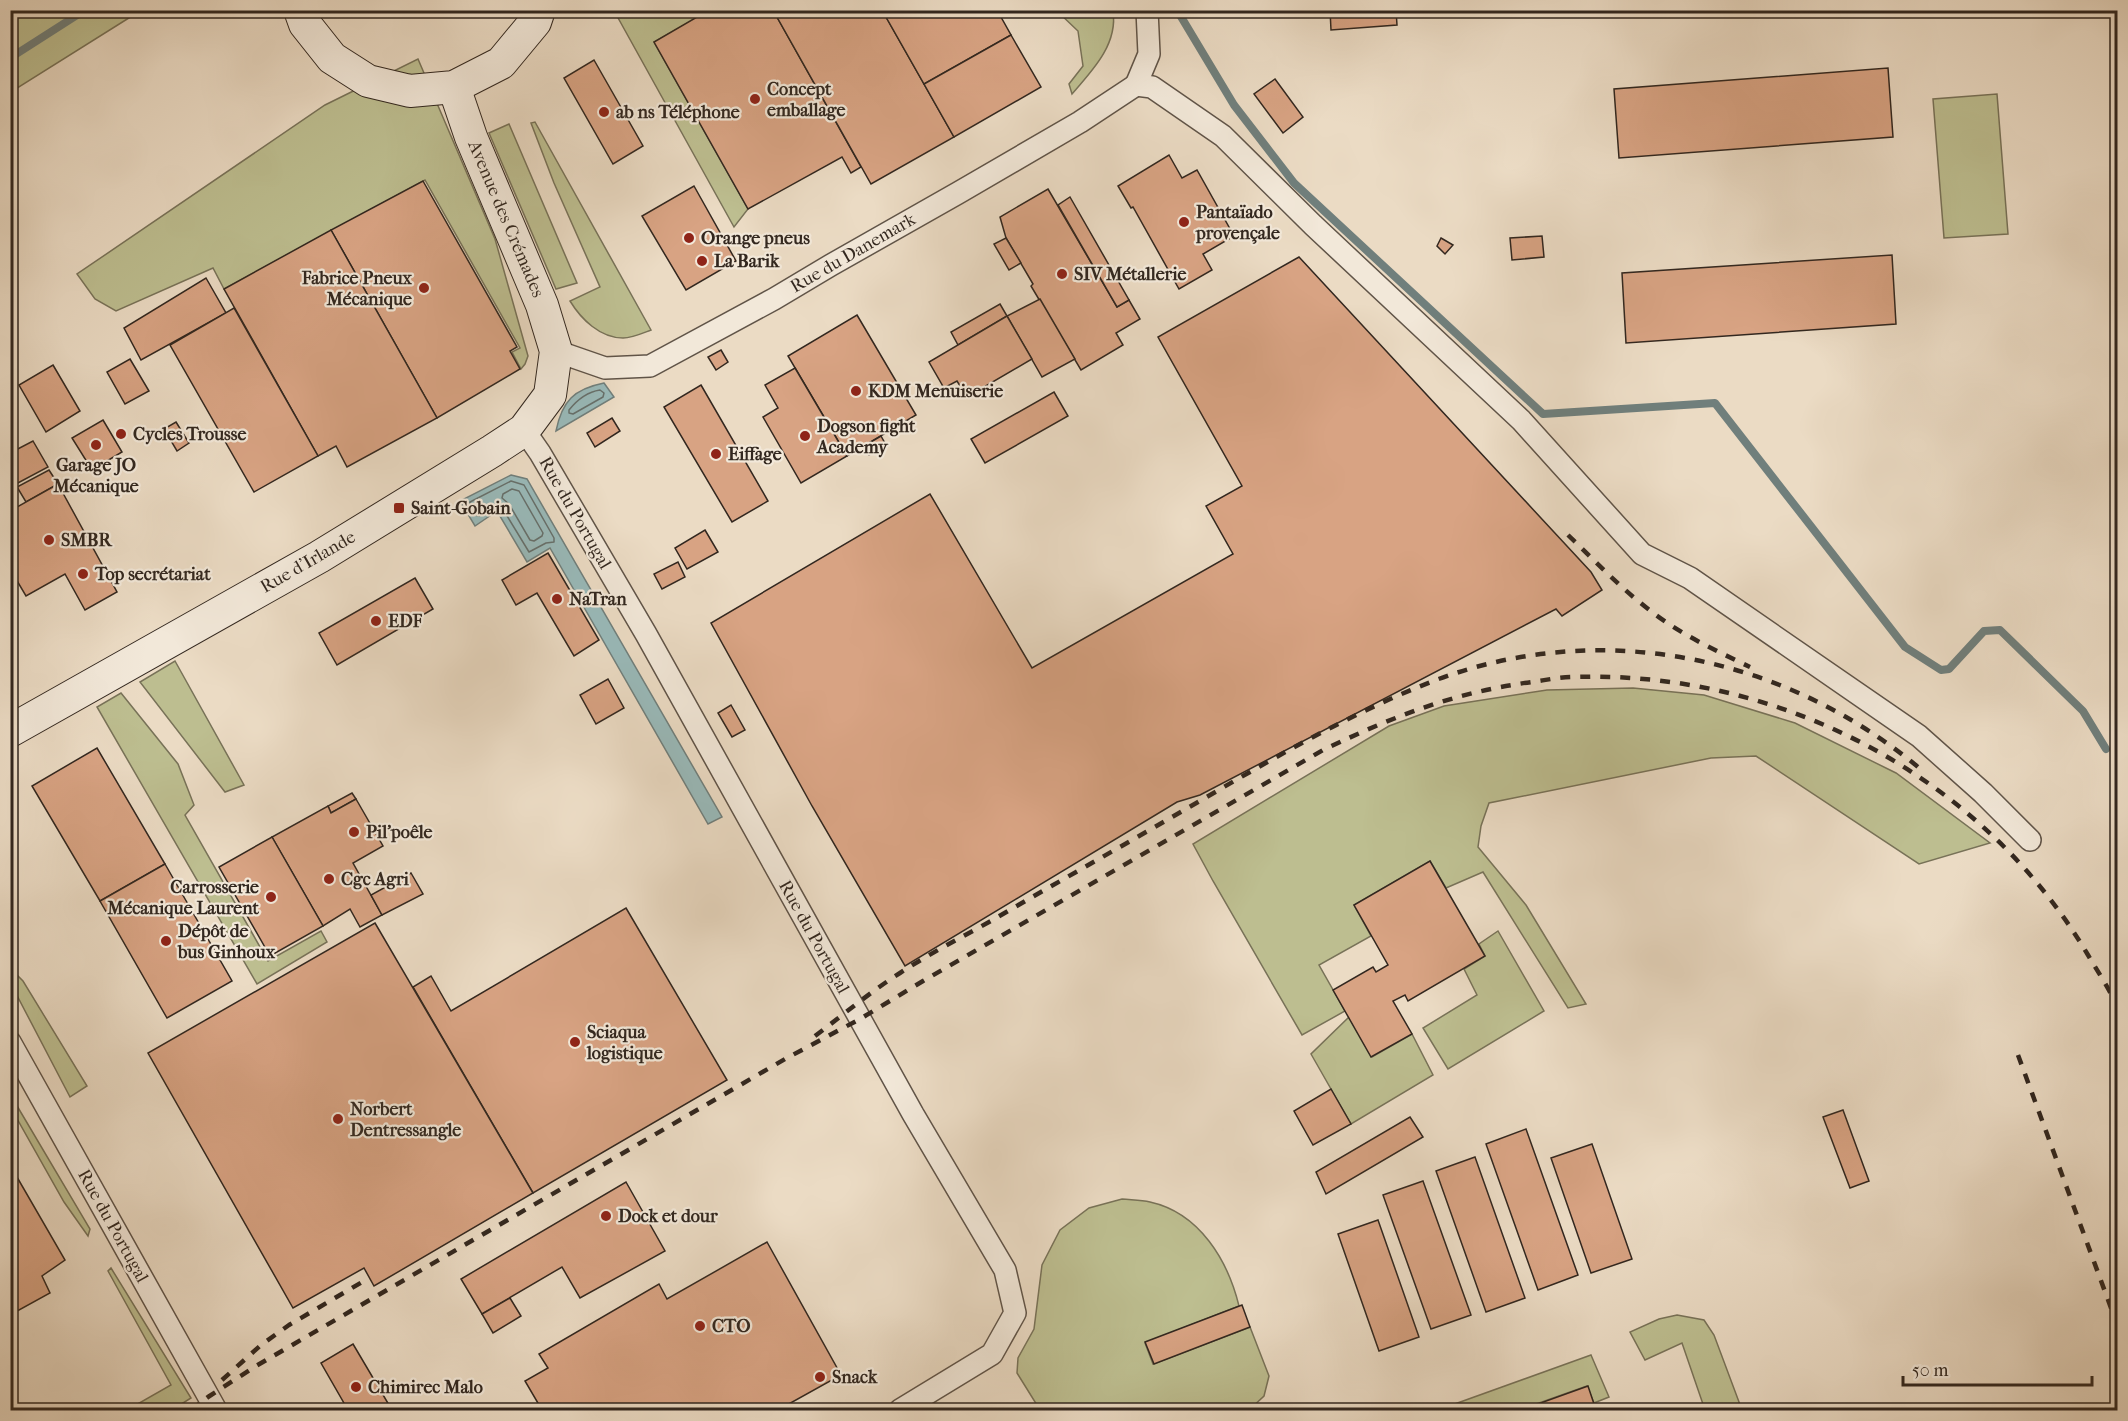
<svg xmlns="http://www.w3.org/2000/svg" width="2128" height="1421" font-family="'IM FELL French Canon',serif">
  <style>
    .green { fill: #bdbe90; stroke: #787258; stroke-width: 1.5 }
    .water { fill: #99baba; stroke: #707f7c; stroke-width: 1.5 }
    .lines { fill: none; stroke-linecap: round; stroke-linejoin: round }
    .shore { stroke: #66706c; stroke-width: 1.5 }
    .stream { stroke: #707f7c; stroke-width: 8 }
    .building { fill: #d8a383; stroke: #32271f; stroke-width: 1.5 }
    .street-casing { stroke: #605448; stroke-width: 24 }
    .secondary-casing { stroke: #32271f; stroke-width: 34 }
    .street { stroke: #f2e8d9; stroke-width: 21 }
    .secondary { stroke: #f2e8d9; stroke-width: 32 }
    .rail { stroke: #32271f; stroke-width: 4.5; stroke-dasharray: 10 10; stroke-linecap: butt }
    .poi-dot { fill: #8f2418; stroke: #f2e8d9; stroke-width: 2 }
    .labels { text-anchor: middle; dominant-baseline: central; stroke-width: 4.5; stroke-linejoin: round; paint-order: stroke }
    .poi-label { font-size: 18px; font-weight: bold; fill: #32271f; stroke: #f2e8d9; text-anchor: start }
    .street-label { font-size: 18px; fill: #32271f; stroke: #f2e8d9 }
  </style>
  <rect width="100%" height="100%" fill="#ebdbc4"/>
  <filter id="stains"><feTurbulence type="fractalNoise" baseFrequency=".00333" numOctaves="4"/><feColorMatrix values="0 0 0 0 .2 0 0 0 0 .09 0 0 0 0 .02 0 0 0 .5 -.17"/></filter>
  <radialGradient id="worn" r=".72"><stop offset=".6" stop-color="#630" stop-opacity="0"/><stop offset="1" stop-color="#630" stop-opacity=".3"/></radialGradient>
  <!-- green -->
  <g class="green">
    <path d="M 11,10 L 140,10 L 140,11 L 11,92 Z"/>
    <path d="M 635,11 L 709,11 L 654,42 L 748,209 L 734,227 L 617,16 Z"/>
    <path d="M 1057,11 L 1113,11 C 1118,44 1093,70 1072,94 L 1069,84 L 1083,66 L 1078,31 Z"/>
    <path d="M 418,59 L 495,239 L 528,356 L 525,364 L 521,369 L 512,352 L 520,348 L 425,180 L 224,289 L 213,268 L 116,311 L 95,299 L 77,274 L 325,105 Z"/>
    <path d="M 1997,94 L 2008,234 L 1944,238 L 1933,99 Z"/>
    <path d="M 535,122 L 651,330 C 643,333 632,338 623,338 C 600,338 581,319 570,301 L 600,287 L 554,183 L 531,123 Z"/>
    <path d="M 509,124 L 577,283 L 556,289 L 489,133 Z"/>
    <path d="M 175,661 L 244,785 L 225,792 L 140,682 Z"/>
    <path d="M 1633,688 L 1704,695 L 1795,723 L 1896,773 L 1990,843 L 1919,864 L 1756,756 L 1711,758 L 1489,803 L 1481,826 L 1478,847 L 1526,905 L 1586,1004 L 1568,1008 L 1483,872 L 1446,888 L 1430,861 L 1354,905 L 1371,936 L 1319,965 L 1345,1011 L 1302,1035 L 1213,881 L 1193,844 L 1389,726 L 1444,706 L 1547,690 Z"/>
    <path d="M 121,693 L 178,764 L 194,805 L 185,815 L 268,961 L 321,931 L 327,942 L 257,984 L 97,707 Z"/>
    <path d="M 1498,931 L 1544,1011 L 1448,1069 L 1423,1028 L 1477,995 L 1464,969 L 1485,956 L 1479,944 Z"/>
    <path d="M 11,972 L 14,972 L 23,981 L 87,1086 L 70,1097 L 11,984 Z"/>
    <path d="M 1349,1017 L 1372,1057 L 1412,1034 L 1433,1075 L 1351,1124 L 1311,1054 Z"/>
    <path d="M 10,1094 L 90,1229 L 88,1236 L 64,1202 L 11,1108 Z"/>
    <path d="M 1122,1199 C 1131,1200 1141,1200 1150,1202 C 1200,1213 1228,1261 1239,1306 L 1145,1343 L 1153,1364 L 1250,1327 L 1269,1376 L 1264,1396 L 1249,1410 L 1040,1410 L 1017,1373 L 1018,1358 L 1034,1329 L 1042,1265 L 1060,1230 L 1089,1208 Z"/>
    <path d="M 111,1268 L 191,1398 L 172,1410 L 127,1410 L 171,1385 L 108,1271 Z"/>
    <path d="M 1677,1315 L 1704,1320 L 1714,1335 L 1742,1410 L 1705,1410 L 1682,1343 L 1645,1360 L 1630,1332 L 1659,1319 Z"/>
    <path d="M 1591,1355 L 1609,1397 L 1594,1403 L 1587,1386 L 1519,1410 L 1438,1410 Z"/>
  </g>
  <!-- water -->
  <g class="water">
    <path d="M 604,383 L 614,397 L 556,431 C 562,401 574,389 604,383 Z"/>
    <path d="M 511,475 L 527,479 L 722,817 L 708,824 L 550,548 L 527,562 L 497,511 L 475,526 L 460,501 Z"/>
  </g>
  <g class="lines">
    <!-- shore -->
    <g class="shore">
      <path d="M 600,390 L 604,393 L 603,397 L 573,414 L 569,413 L 569,410 C 577,400 587,392 600,390 Z"/>
      <path d="M 511,481 L 524,485 L 554,538 L 554,542 L 546,543 L 529,552 L 501,506 L 494,506 L 479,516 L 475,515 L 470,506 L 470,502 Z"/>
      <path d="M 512,489 L 519,491 L 543,533 L 542,536 L 534,541 L 530,540 L 509,504 L 502,498 L 503,494 Z"/>
    </g>
    <!-- stream -->
    <g class="stream">
      <path d="M 1177,10 L 1234,105 L 1294,183 L 1543,414 L 1715,403 L 1905,647 L 1941,670 L 1949,669 L 1984,631 L 2000,630 L 2083,711 L 2106,749"/>
      <path d="M 10,58 L 85,10"/>
    </g>
  </g>
  <!-- building -->
  <g class="building">
    <path d="M 709,10 L 773,10 L 861,167 L 851,173 L 842,157 L 748,209 L 654,42 Z"/>
    <path d="M 773,10 L 882,10 L 954,137 L 871,184 Z"/>
    <path d="M 882,10 L 997,10 L 1011,35 L 924,84 Z"/>
    <path d="M 1330,10 L 1396,10 L 1397,25 L 1331,30 Z"/>
    <path d="M 1011,35 L 1041,87 L 954,137 L 924,84 Z"/>
    <path d="M 594,60 L 643,146 L 613,164 L 564,78 Z"/>
    <path d="M 1888,68 L 1893,137 L 1619,158 L 1614,89 Z"/>
    <path d="M 1275,79 L 1303,117 L 1283,133 L 1254,94 Z"/>
    <path d="M 1169,155 L 1182,178 L 1197,170 L 1234,236 L 1203,254 L 1212,270 L 1179,289 L 1133,207 L 1131,208 L 1118,186 Z"/>
    <path d="M 423,181 L 517,347 L 510,351 L 520,369 L 437,418 L 331,230 Z"/>
    <path d="M 694,186 L 736,261 L 686,290 L 642,216 Z"/>
    <path d="M 1048,189 L 1117,307 L 1129,300 L 1140,319 L 1116,333 L 1123,345 L 1081,370 L 1031,286 L 1033,284 L 1006,238 L 1000,217 Z"/>
    <path d="M 1070,197 L 1129,300 L 1117,307 L 1058,205 Z"/>
    <path d="M 331,230 L 437,418 L 347,467 L 336,446 L 318,456 L 224,289 Z"/>
    <path d="M 1542,236 L 1544,257 L 1512,260 L 1510,238 Z"/>
    <path d="M 1006,238 L 1021,263 L 1009,270 L 994,244 Z"/>
    <path d="M 1441,238 L 1453,245 L 1445,254 L 1437,246 Z"/>
    <path d="M 1892,255 L 1896,324 L 1626,343 L 1622,273 Z"/>
    <path d="M 1299,257 L 1591,572 L 1602,590 L 1562,616 L 1556,609 L 1200,795 L 1177,802 L 905,966 L 812,806 L 711,623 L 930,494 L 1032,668 L 1233,554 L 1206,506 L 1242,486 L 1158,337 Z"/>
    <path d="M 206,278 L 226,313 L 141,360 L 124,328 Z"/>
    <path d="M 1040,299 L 1075,359 L 1042,377 L 1007,316 Z"/>
    <path d="M 1000,304 L 1007,316 L 958,345 L 951,332 Z"/>
    <path d="M 234,308 L 318,456 L 254,492 L 170,345 Z"/>
    <path d="M 857,315 L 916,415 L 847,456 L 788,356 Z"/>
    <path d="M 1007,316 L 1032,359 L 967,397 L 957,381 L 944,388 L 929,362 Z"/>
    <path d="M 721,350 L 728,362 L 716,370 L 708,357 Z"/>
    <path d="M 130,359 L 149,391 L 125,404 L 107,372 Z"/>
    <path d="M 53,365 L 80,411 L 46,432 L 19,385 Z"/>
    <path d="M 795,368 L 847,456 L 801,483 L 763,417 L 778,408 L 765,385 Z"/>
    <path d="M 701,385 L 768,501 L 732,522 L 664,407 Z"/>
    <path d="M 1054,392 L 1068,416 L 985,463 L 971,439 Z"/>
    <path d="M 612,418 L 620,431 L 595,447 L 587,433 Z"/>
    <path d="M 103,420 L 122,452 L 92,470 L 72,438 Z"/>
    <path d="M 176,422 L 189,443 L 177,451 L 164,429 Z"/>
    <path d="M 881,436 L 886,445 L 869,455 L 864,446 Z"/>
    <path d="M 33,441 L 48,467 L 16,484 L 10,474 L 10,453 Z"/>
    <path d="M 49,470 L 58,484 L 26,502 L 17,487 Z"/>
    <path d="M 58,484 L 117,592 L 85,610 L 65,574 L 26,596 L 10,569 L 10,511 Z"/>
    <path d="M 705,530 L 718,552 L 687,569 L 675,548 Z"/>
    <path d="M 548,553 L 599,640 L 574,656 L 537,593 L 516,605 L 502,580 Z"/>
    <path d="M 678,562 L 685,577 L 662,589 L 654,574 Z"/>
    <path d="M 415,578 L 433,609 L 337,665 L 319,633 Z"/>
    <path d="M 608,679 L 624,708 L 596,724 L 580,695 Z"/>
    <path d="M 731,705 L 745,730 L 732,737 L 718,713 Z"/>
    <path d="M 97,748 L 165,864 L 100,901 L 32,786 Z"/>
    <path d="M 352,793 L 356,799 L 331,813 L 328,806 Z"/>
    <path d="M 356,799 L 383,846 L 353,863 L 382,915 L 360,927 L 350,909 L 323,926 L 272,837 L 328,806 L 331,813 Z"/>
    <path d="M 272,837 L 323,926 L 270,956 L 219,867 Z"/>
    <path d="M 1430,861 L 1485,956 L 1408,1001 L 1405,995 L 1393,1001 L 1412,1034 L 1371,1057 L 1333,990 L 1373,967 L 1376,972 L 1388,965 L 1354,905 Z"/>
    <path d="M 165,864 L 232,981 L 167,1018 L 100,901 Z"/>
    <path d="M 411,873 L 423,894 L 382,915 L 371,895 Z"/>
    <path d="M 626,908 L 727,1080 L 533,1193 L 413,987 L 431,976 L 451,1011 Z"/>
    <path d="M 375,923 L 533,1193 L 374,1286 L 364,1268 L 293,1308 L 148,1053 Z"/>
    <path d="M 1331,1089 L 1351,1124 L 1313,1145 L 1294,1111 Z"/>
    <path d="M 1843,1110 L 1869,1181 L 1850,1188 L 1823,1117 Z"/>
    <path d="M 1410,1117 L 1423,1137 L 1326,1194 L 1316,1172 Z"/>
    <path d="M 1526,1129 L 1578,1275 L 1538,1290 L 1486,1144 Z"/>
    <path d="M 1592,1144 L 1632,1259 L 1591,1273 L 1551,1158 Z"/>
    <path d="M 1475,1157 L 1525,1298 L 1486,1312 L 1436,1171 Z"/>
    <path d="M 10,1165 L 65,1260 L 42,1276 L 50,1293 L 10,1315 Z"/>
    <path d="M 1423,1181 L 1471,1315 L 1431,1329 L 1383,1195 Z"/>
    <path d="M 626,1182 L 665,1251 L 580,1298 L 562,1267 L 482,1314 L 461,1279 Z"/>
    <path d="M 1378,1220 L 1419,1337 L 1379,1351 L 1338,1234 Z"/>
    <path d="M 767,1242 L 841,1375 L 778,1410 L 542,1410 L 525,1381 L 548,1368 L 539,1354 L 659,1284 L 667,1299 Z"/>
    <path d="M 510,1298 L 521,1316 L 493,1333 L 482,1314 Z"/>
    <path d="M 1242,1305 L 1250,1327 L 1154,1364 L 1145,1342 Z"/>
    <path d="M 353,1344 L 392,1410 L 348,1410 L 321,1363 Z"/>
    <path d="M 1588,1386 L 1596,1410 L 1521,1410 Z"/>
  </g>
  <g class="lines">
    <defs>
      <g id="street">
        <path d="M 1136,85 L 1152,87 L 1223,136 L 1313,225 L 1521,420 L 1642,554 L 1690,578 L 1919,736 L 1983,793 L 2030,840"/>
        <path d="M 1136,85 L 1149,54 L 1147,10"/>
        <path d="M 556,351 L 605,368 L 650,366 L 774,299 L 831,265 L 958,193 L 1080,122 L 1136,85"/>
        <path d="M 524,430 L 540,453 L 646,634 L 913,1114 L 1005,1270 L 1015,1313 L 992,1354 L 900,1410"/>
        <path d="M 10,1042 L 216,1410"/>
      </g>
      <g id="secondary">
        <path d="M 300,10 L 305,24 L 332,58 L 368,81 L 410,91 L 454,87 L 501,63 L 535,22 L 539,10"/>
        <path d="M 10,731 L 319,557 L 492,451 L 524,430 L 550,395 L 556,351 L 542,305 L 471,137 L 454,87"/>
      </g>
    </defs>
    <!-- street casing -->
    <use href="#street" class="street-casing"/>
    <!-- secondary casing -->
    <use href="#secondary" class="secondary-casing"/>
    <!-- street -->
    <use href="#street" class="street"/>
    <!-- secondary -->
    <use href="#secondary" class="secondary"/>
    <!-- rail -->
    <g class="rail">
      <path d="M 1568,535 C 1601,567 1633,601 1672,626 C 1697,642 1723,654 1750,667"/>
      <path d="M 815,1036 C 843,1015 870,992 900,973 C 929,954 960,938 991,921 C 1042,891 1094,862 1146,832 C 1241,778 1334,719 1436,680 C 1601,618 1784,656 1918,767"/>
      <path d="M 2018,1055 L 2118,1327"/>
      <path d="M 222,1380 L 261,1345 L 289,1325 L 369,1278"/>
      <path d="M 191,1410 L 208,1397 L 256,1366 L 785,1059 L 860,1019 L 923,981 L 1323,750 C 1392,717 1455,692 1532,682 C 1546,680 1560,677 1574,677 C 1780,670 1983,777 2088,955 C 2098,972 2110,990 2118,1008"/>
    </g>
  </g>
  <!-- markers -->
  <g class="poi-dot">
    <circle cx="755" cy="99" r="6"/>
    <circle cx="604" cy="112" r="6"/>
    <circle cx="1184" cy="222" r="6"/>
    <circle cx="689" cy="238" r="6"/>
    <circle cx="702" cy="261" r="6"/>
    <circle cx="1062" cy="274" r="6"/>
    <circle cx="424" cy="288" r="6"/>
    <circle cx="856" cy="391" r="6"/>
    <circle cx="121" cy="434" r="6"/>
    <circle cx="805" cy="436" r="6"/>
    <circle cx="96" cy="445" r="6"/>
    <circle cx="716" cy="454" r="6"/>
    <rect x="393" y="502" width="12" height="12" rx="3"/>
    <circle cx="49" cy="540" r="6"/>
    <circle cx="83" cy="574" r="6"/>
    <circle cx="557" cy="599" r="6"/>
    <circle cx="376" cy="621" r="6"/>
    <circle cx="354" cy="832" r="6"/>
    <circle cx="329" cy="879" r="6"/>
    <circle cx="271" cy="897" r="6"/>
    <circle cx="166" cy="941" r="6"/>
    <circle cx="575" cy="1042" r="6"/>
    <circle cx="338" cy="1119" r="6"/>
    <circle cx="606" cy="1216" r="6"/>
    <circle cx="700" cy="1326" r="6"/>
    <circle cx="820" cy="1377" r="6"/>
    <circle cx="356" cy="1387" r="6"/>
  </g>
  <g class="labels">
    <!-- poi labels -->
    <g class="poi-label">
      <text x="767" y="89">Concept<tspan x="767" dy="21">emballage</tspan></text>
      <text x="616" y="112">ab ns Téléphone</text>
      <text x="1196" y="212">Pantaïado<tspan x="1196" dy="21">provençale</tspan></text>
      <text x="701" y="238">Orange pneus</text>
      <text x="714" y="261">La Barik</text>
      <text x="1074" y="274">SIV Métallerie</text>
      <text x="412" y="278" text-anchor="end">Fabrice Pneux<tspan x="412" dy="21">Mécanique</tspan></text>
      <text x="868" y="391">KDM Menuiserie</text>
      <text x="817" y="426">Dogson fight<tspan x="817" dy="21">Academy</tspan></text>
      <text x="133" y="434">Cycles Trousse</text>
      <text x="728" y="454">Eiffage</text>
      <text x="96" y="465" text-anchor="middle">Garage JO<tspan x="96" dy="21">Mécanique</tspan></text>
      <text x="411" y="508">Saint-Gobain</text>
      <text x="61" y="540">SMBR</text>
      <text x="95" y="574">Top secrétariat</text>
      <text x="569" y="599">NaTran</text>
      <text x="388" y="621">EDF</text>
      <text x="366" y="832">Pil’poêle</text>
      <text x="341" y="879">Cgc Agri</text>
      <text x="259" y="887" text-anchor="end">Carrosserie<tspan x="259" dy="21">Mécanique Laurent</tspan></text>
      <text x="178" y="931">Dépôt de<tspan x="178" dy="21">bus Ginhoux</tspan></text>
      <text x="587" y="1032">Sciaqua<tspan x="587" dy="21">logistique</tspan></text>
      <text x="350" y="1109">Norbert<tspan x="350" dy="21">Dentressangle</tspan></text>
      <text x="618" y="1216">Dock et dour</text>
      <text x="712" y="1326">CTO</text>
      <text x="832" y="1377">Snack</text>
      <text x="368" y="1387">Chimirec Malo</text>
    </g>
    <!-- street labels -->
    <g class="street-label">
      <text transform="translate(506 219) rotate(67)">Avenue des Crémades</text>
      <text transform="translate(853 253) rotate(-30)">Rue du Danemark</text>
      <text transform="translate(575 513) rotate(60)">Rue du Portugal</text>
      <text transform="translate(308 562) rotate(-30)">Rue d'Irlande</text>
      <text transform="translate(814 937) rotate(61)">Rue du Portugal</text>
      <text transform="translate(113 1226) rotate(61)">Rue du Portugal</text>
    </g>
  </g>
  <!-- margin -->
  <rect width="2128" height="1421" fill="none" stroke="#ebdbc4" stroke-width="36"/>
  <rect x="12" y="12" width="2104" height="1397" fill="none" stroke="#32271f" stroke-width="3"/>
  <rect x="18" y="18" width="2092" height="1385" fill="none" stroke="#32271f" stroke-width="1.5"/>
  <!-- scale -->
  <path d="M1903 1376v9h189v-9" fill="none" stroke="#32271f" stroke-width="3"/>
  <text x="1912" y="1376" font-size="18" fill="#32271f" stroke="#f2e8d9" stroke-width="4.5" paint-order="stroke">50 m</text>
  <rect width="100%" height="100%" filter="url(#stains)"/>
  <rect width="100%" height="100%" fill="url(#worn)"/>
</svg>
